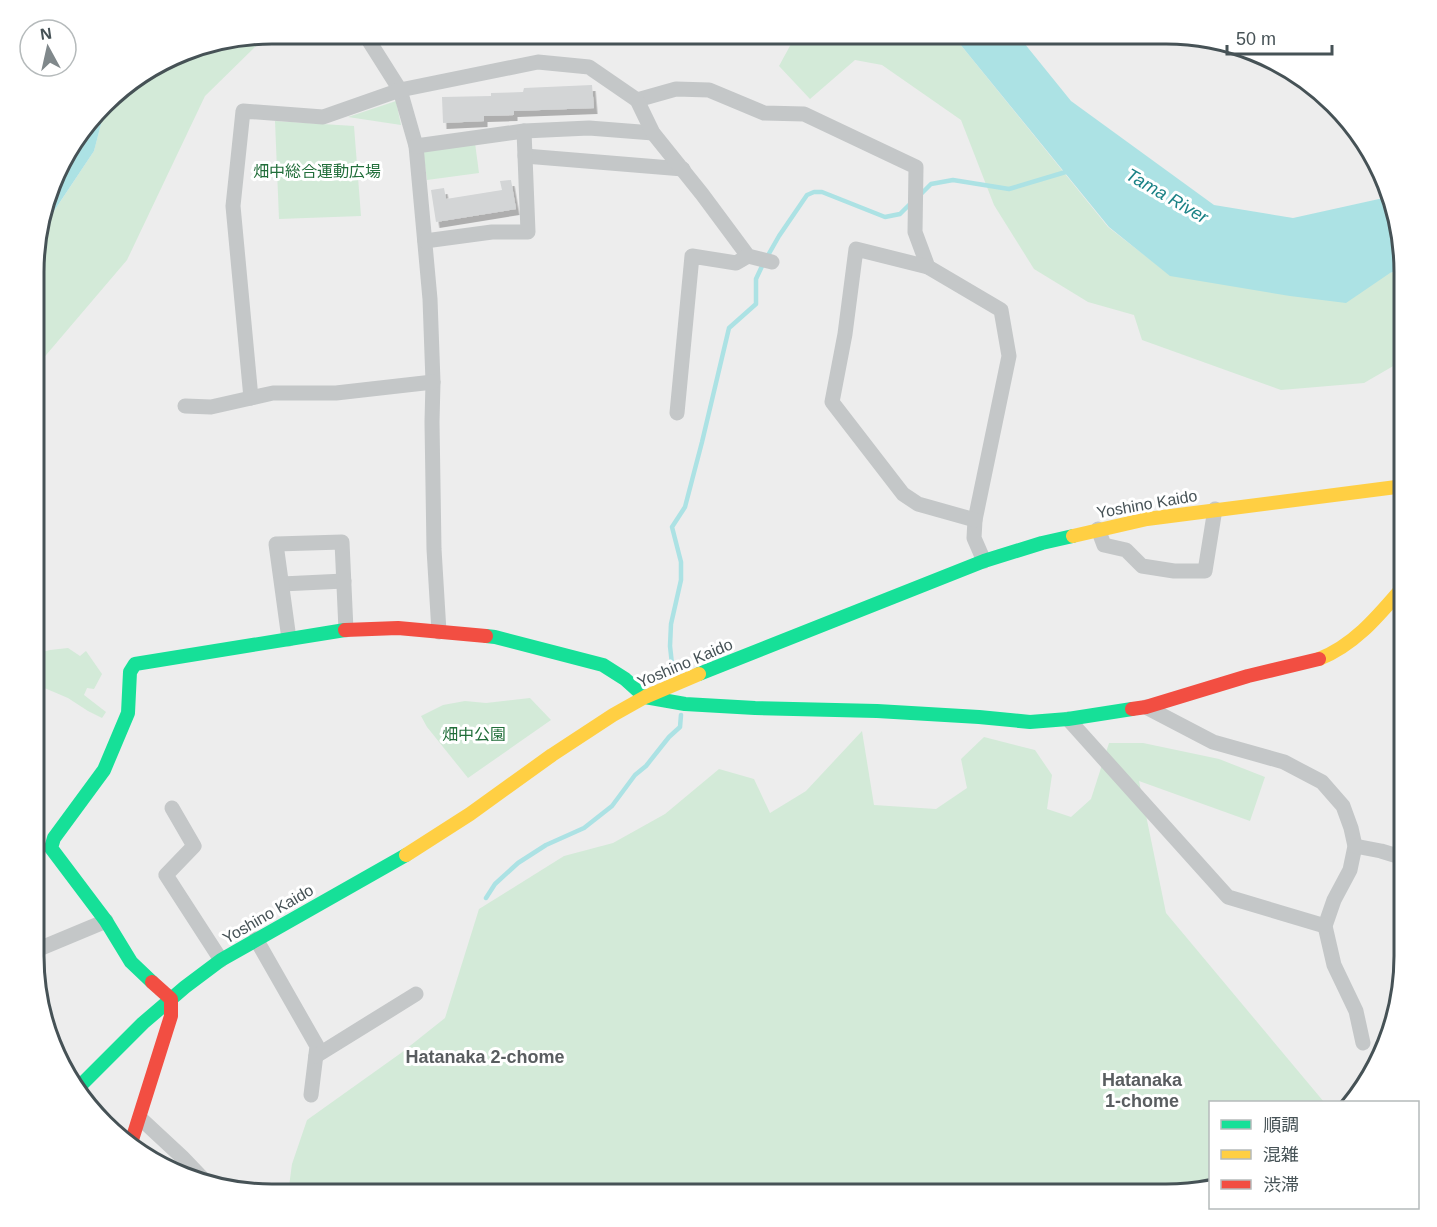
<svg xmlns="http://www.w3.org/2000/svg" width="1437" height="1227" font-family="Helvetica,'Noto Sans JP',sans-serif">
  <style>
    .green { fill: #d3ead8 }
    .water { fill: #ace2e4 }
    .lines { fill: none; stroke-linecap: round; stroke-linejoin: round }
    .stream { stroke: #ace2e4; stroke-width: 4.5 }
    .building { fill: #d3d5d6; filter: url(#shadow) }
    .street { stroke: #c4c7c8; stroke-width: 15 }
    .fast { stroke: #16e098; stroke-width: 14 }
    .slow { stroke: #ffcf43; stroke-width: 14 }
    .jam { stroke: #f24e42; stroke-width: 14 }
    .labels { text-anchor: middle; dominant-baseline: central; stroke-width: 6; stroke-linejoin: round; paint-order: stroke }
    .park-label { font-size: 16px; fill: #216e3a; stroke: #fff }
    .street-label { font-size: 16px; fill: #465256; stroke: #fff }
    .water-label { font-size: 18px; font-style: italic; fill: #1b8286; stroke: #fff }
    .neighbourhood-label { font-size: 18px; font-weight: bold; fill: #595d60; stroke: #fff }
    .rim { fill: none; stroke: #465256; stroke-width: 3 }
  </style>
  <defs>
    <filter id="shadow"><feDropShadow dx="3.5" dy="6" stdDeviation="0" flood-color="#0004"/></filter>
  </defs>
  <rect width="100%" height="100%" fill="#ededed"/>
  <!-- green -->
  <g class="green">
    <path d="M 797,33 L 951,33 L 1108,227 L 1170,275 L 1390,273 L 1403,268 L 1404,347 L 1395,365 L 1364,383 L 1281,390 L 1142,340 L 1134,315 L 1088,302 L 1034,269 L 994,205 L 961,120 L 882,65 L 855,60 L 810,99 L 779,66 Z"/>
    <path d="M 260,35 L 258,44 L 205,96 L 127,260 L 35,368 L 35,240 L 94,151 L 107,101 L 115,92 L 195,46 Z"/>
    <path d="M 396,101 L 401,125 L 348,117 Z"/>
    <path d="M 275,121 L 354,126 L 361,216 L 279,219 Z"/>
    <path d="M 475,143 L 479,173 L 427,180 L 423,150 Z"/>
    <path d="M 68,648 L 80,656 L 86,651 L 102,674 L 94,689 L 87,688 L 84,695 L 106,712 L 102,718 L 88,711 L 68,698 L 35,684 L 34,686 L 34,654 L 50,650 Z"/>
    <path d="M 530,698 L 551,720 L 468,778 L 427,727 L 421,716 L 443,705 L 465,701 L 486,703 Z"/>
    <path d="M 862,731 L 874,805 L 936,809 L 967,788 L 961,759 L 984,737 L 1035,750 L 1052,775 L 1047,809 L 1071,817 L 1091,799 L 1109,743 L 1143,743 L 1219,759 L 1265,777 L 1250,821 L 1139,781 L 1166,913 L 1324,1102 L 1210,1102 L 1210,1187 L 1181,1194 L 288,1194 L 292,1164 L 307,1120 L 401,1053 L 445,1018 L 479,909 L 564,856 L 613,843 L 665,814 L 719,769 L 754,779 L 770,813 L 806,791 Z"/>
  </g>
  <!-- water -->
  <g class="water">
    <path d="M 951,33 L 1016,33 L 1071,101 L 1214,205 L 1293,218 L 1388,197 L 1403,256 L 1403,268 L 1390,273 L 1346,303 L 1290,296 L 1170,276 L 1109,227 Z"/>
    <path d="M 107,101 L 94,151 L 36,238 L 65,153 Z"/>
  </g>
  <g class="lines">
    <!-- stream -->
    <g class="stream">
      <path d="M 921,194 L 931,184 L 953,180 L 1009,189 L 1069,171"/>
      <path d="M 767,257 L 779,236 L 807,195 L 814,192 L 822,192 L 885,217 L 900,214 L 910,204"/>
      <path d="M 672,664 L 670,646 L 671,624 L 681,580 L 681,562 L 672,527 L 685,507 L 702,442 L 729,328 L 756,304 L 756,279 L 763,264"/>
      <path d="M 486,898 L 495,884 L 518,863 L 546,845 L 584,828 L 612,806 L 635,775 L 646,766 L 669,737 L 680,727 L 681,715"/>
    </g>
  </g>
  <!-- building -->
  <g class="building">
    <path d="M 592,85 L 594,108 L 514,111 L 514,115 L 484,116 L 484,121 L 443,123 L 442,97 L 491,96 L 491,93 L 523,92 L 524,88 Z"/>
    <path d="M 511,180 L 516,209 L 436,222 L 431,190 L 444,188 L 446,199 L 502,190 L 500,181 Z"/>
  </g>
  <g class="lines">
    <!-- street -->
    <g class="street">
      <path d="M 364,33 L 400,90 L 416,146 L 430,299 L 433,382 L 432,422 L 434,549 L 439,632"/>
      <path d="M 637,100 L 676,89 L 709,90 L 764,113 L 804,114 L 916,167 L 915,232 L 928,267 L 1001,310 L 1009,356 L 975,520 L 974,538 L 984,561"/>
      <path d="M 416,146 L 524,131 L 589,128 L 653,133"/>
      <path d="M 525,156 L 683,169"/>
      <path d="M 425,241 L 492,232 L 528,232 L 524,131"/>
      <path d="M 928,267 L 856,249 L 845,334 L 832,402 L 903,494 L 918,504 L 975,520"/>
      <path d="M 251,398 L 233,206 L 243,111 L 323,117 L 400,90 L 538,62 L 589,67 L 637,100 L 653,133 L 702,194 L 748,256 L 772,262"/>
      <path d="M 185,406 L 211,407 L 273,393 L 336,393 L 433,382"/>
      <path d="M 677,413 L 692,256 L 736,263 L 748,256"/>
      <path d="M 1098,529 L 1104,545 L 1126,550 L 1142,566 L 1174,571 L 1205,571 L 1215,509"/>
      <path d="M 282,584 L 344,581"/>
      <path d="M 289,639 L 276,544 L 342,542 L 346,630"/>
      <path d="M 1146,707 L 1213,742 L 1284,762 L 1322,782 L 1343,806 L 1351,828 L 1355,846 L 1350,870 L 1334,900 L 1325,926 L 1334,965 L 1356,1011 L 1363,1043"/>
      <path d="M 1068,719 L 1228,897 L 1325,926"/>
      <path d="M 172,808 L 194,846 L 166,875 L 221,960"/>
      <path d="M 1355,846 L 1381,851 L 1404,858"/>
      <path d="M 256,939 L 317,1046 L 311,1095"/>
      <path d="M 34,951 L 106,921"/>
      <path d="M 316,1056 L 416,994"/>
      <path d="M 140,1118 L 182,1157 L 204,1180"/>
    </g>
    <!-- fast -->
    <g class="fast">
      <path d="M 486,636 L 495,637 L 603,665 L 625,679 L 645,697 L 685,704 L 755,708 L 877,711 L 979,717 L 1030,722 L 1068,719 L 1132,709"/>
      <path d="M 699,674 L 984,561 L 1042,543 L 1073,536"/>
      <path d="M 152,982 L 131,962 L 106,921 L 51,848 L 54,838 L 104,770 L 128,713 L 130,672 L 135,664 L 345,630"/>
      <path d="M 77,1089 L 143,1023 L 185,987 L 221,960 L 406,855"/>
    </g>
    <!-- slow -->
    <g class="slow">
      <path d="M 1073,536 L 1147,519 L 1404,486"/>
      <path d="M 1319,659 C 1355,645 1379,615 1404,586"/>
      <path d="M 406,855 L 470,814 L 552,755 L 613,715 L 645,697 L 699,674"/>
    </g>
    <!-- jam -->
    <g class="jam">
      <path d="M 345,630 L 398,628 L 486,636"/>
      <path d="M 1132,709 L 1146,707 L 1248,676 L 1319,659"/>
      <path d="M 131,1143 L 171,1016 L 171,999 L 152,982"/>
    </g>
  </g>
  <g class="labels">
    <!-- park labels -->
    <g class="park-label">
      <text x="317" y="171">畑中総合運動広場</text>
      <text x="474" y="734">畑中公園</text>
    </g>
    <!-- street labels -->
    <g class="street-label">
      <text transform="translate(1147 504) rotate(-10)">Yoshino Kaido</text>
      <text transform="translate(685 663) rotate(-23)">Yoshino Kaido</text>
      <text transform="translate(268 914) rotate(-30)">Yoshino Kaido</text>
    </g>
    <!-- water labels -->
    <g class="water-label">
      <text transform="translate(1167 196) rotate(30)">Tama River</text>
    </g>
    <!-- neighbourhood labels -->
    <g class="neighbourhood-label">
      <text x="485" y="1057">Hatanaka 2-chome</text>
      <text x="1142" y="1080">Hatanaka<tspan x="1142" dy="21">1-chome</tspan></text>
    </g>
  </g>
  <!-- crop -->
  <path d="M0 0H1437V1227H0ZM272 44H1166A228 228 0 0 1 1394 272V956A228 228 0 0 1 1166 1184H272A228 228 0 0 1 44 956V272A228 228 0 0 1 272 44Z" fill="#fff" fill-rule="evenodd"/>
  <path class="rim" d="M272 44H1166A228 228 0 0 1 1394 272V956A228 228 0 0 1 1166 1184H272A228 228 0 0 1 44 956V272A228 228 0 0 1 272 44Z"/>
  <!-- legend -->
  <rect x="1209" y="1101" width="210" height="108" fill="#ffffff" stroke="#b5babb" stroke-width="1.5"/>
  <rect x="1221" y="1120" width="30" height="9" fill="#16e098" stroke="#b5babb" stroke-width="1.5"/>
  <text x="1263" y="1131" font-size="18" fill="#465256">順調</text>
  <rect x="1221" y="1150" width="30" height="9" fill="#ffcf43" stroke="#b5babb" stroke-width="1.5"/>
  <text x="1263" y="1161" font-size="18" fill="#465256">混雑</text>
  <rect x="1221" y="1180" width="30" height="9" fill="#f24e42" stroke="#b5babb" stroke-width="1.5"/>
  <text x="1263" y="1191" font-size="18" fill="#465256">渋滞</text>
  <!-- north arrow -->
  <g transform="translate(48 48) rotate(352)"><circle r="28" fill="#ffffff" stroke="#b5babb" stroke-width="1.5"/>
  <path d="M0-4.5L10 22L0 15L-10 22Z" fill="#80888b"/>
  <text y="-9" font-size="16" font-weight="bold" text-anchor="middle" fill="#465256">N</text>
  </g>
  <!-- scale -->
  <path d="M1227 45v9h105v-9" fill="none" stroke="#465256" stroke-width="3"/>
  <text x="1236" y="45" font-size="18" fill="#465256" stroke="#ffffff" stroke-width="4.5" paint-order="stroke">50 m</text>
</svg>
